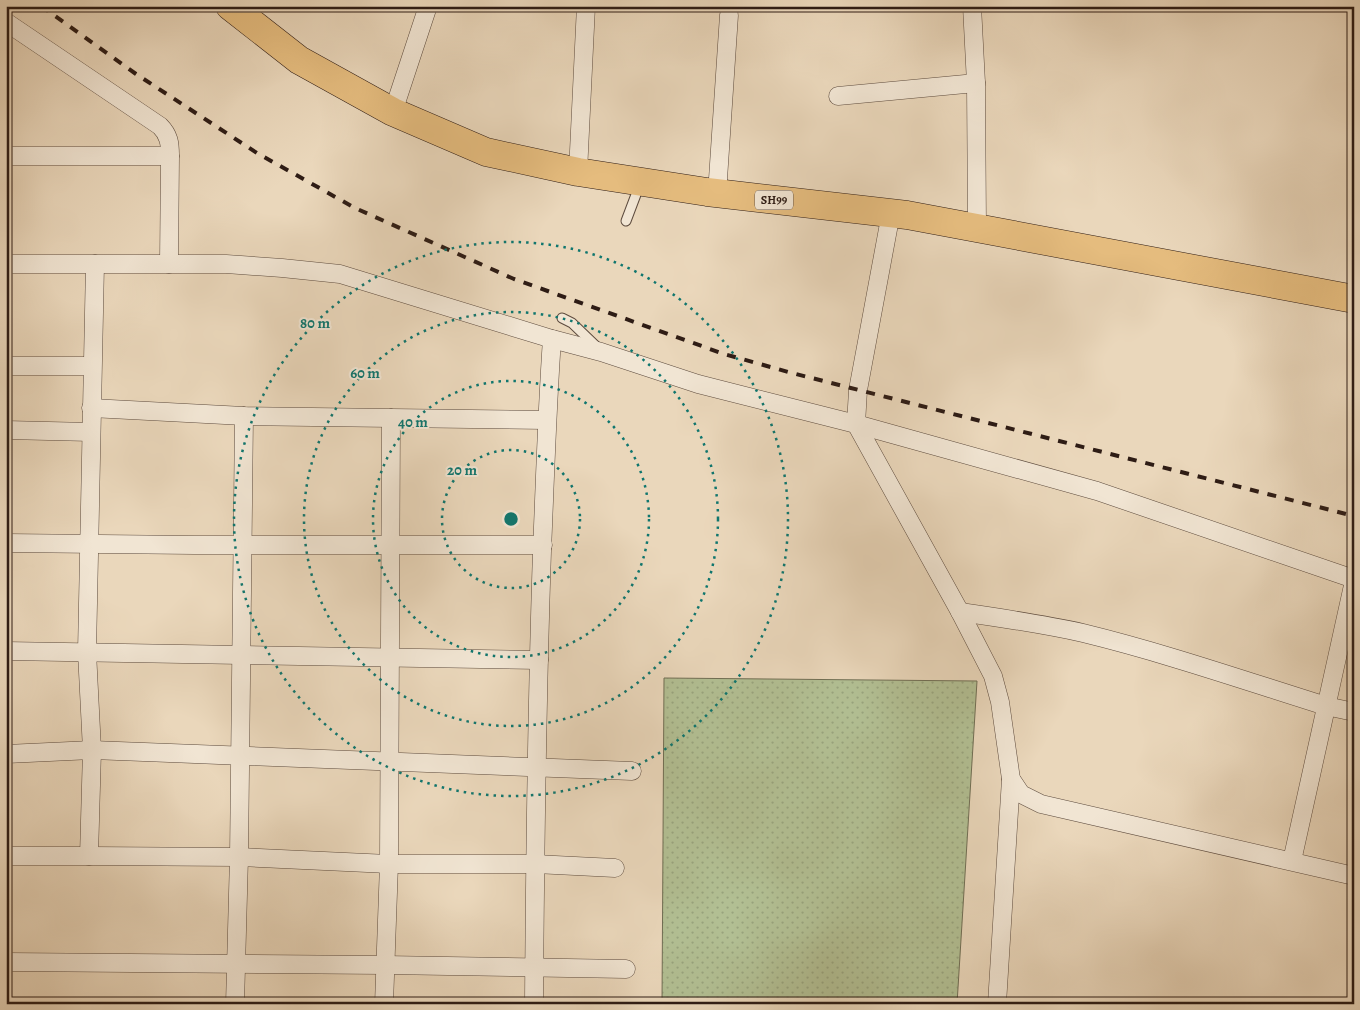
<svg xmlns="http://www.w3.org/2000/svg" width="1360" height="1010" font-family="Alegreya,serif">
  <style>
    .park { fill: url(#park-dots); stroke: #706e54 }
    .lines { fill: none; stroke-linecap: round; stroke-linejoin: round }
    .lane-casing { stroke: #5d4b3e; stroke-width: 11 }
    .street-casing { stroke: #5d4b3e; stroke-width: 19 }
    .primary-casing { stroke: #2e1c15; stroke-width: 29 }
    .lane { stroke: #f1e5d3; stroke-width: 9 }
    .street { stroke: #f1e5d3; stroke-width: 18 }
    .primary { stroke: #e5bc7e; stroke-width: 28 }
    .rail { stroke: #2e1c15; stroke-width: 4; stroke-dasharray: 9 9; stroke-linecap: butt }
    .ring { fill: none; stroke: #0f766e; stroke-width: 2.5; stroke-dasharray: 2.5 5 }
    .labels { text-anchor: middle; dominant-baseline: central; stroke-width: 4; stroke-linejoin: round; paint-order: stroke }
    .shield { fill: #f1e5d3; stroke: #68584e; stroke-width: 1 }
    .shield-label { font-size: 12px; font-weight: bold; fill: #2e1c15 }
    .centre { fill: #0f766e; stroke: #f1e5d3; stroke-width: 2.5 }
    .ring-label { font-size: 15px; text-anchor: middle; font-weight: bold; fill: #0f766e; stroke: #f1e5d3; stroke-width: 4; stroke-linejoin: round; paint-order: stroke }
  </style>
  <defs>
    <pattern id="park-dots" width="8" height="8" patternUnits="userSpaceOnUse" patternTransform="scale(1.25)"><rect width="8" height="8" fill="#b2bf93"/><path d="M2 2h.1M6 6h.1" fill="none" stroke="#99a47e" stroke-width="1.8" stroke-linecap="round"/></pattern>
  </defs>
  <rect width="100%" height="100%" fill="#ead7bb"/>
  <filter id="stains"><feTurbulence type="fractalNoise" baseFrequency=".004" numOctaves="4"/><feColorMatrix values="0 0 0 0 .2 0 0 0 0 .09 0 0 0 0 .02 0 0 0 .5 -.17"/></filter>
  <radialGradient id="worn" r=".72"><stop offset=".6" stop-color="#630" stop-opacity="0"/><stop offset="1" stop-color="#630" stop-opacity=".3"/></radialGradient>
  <!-- park -->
  <path class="park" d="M 664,678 L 977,681 L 957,1004 L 662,1004 Z"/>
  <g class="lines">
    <defs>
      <g id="lane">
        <path d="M 626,221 L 640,184"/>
        <path d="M 562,318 L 572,323 L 598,348"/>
      </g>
      <g id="street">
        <path d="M 972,6 L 976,83 L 977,228"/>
        <path d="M 6,22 L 160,126 C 169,135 170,143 170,156"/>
        <path d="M 838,96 L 976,83"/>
        <path d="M 393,112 L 428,6"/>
        <path d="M 6,156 L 170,156 L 169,264"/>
        <path d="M 578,172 L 586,6"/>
        <path d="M 717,194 L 729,15"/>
        <path d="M 891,213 L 858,390 L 856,424 L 960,612 L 993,676 L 1000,702 L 1011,779 L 1021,794 L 1041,804 L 1354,876"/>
        <path d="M 6,264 L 226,264 L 282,268 L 340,274 L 552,339 L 601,352 L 698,384 L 856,424 L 1097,491 L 1354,579"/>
        <path d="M 6,366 L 91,366"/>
        <path d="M 91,408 L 244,416 L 546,420"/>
        <path d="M 6,430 L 91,432"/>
        <path d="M 6,543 L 194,545 L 543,545"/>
        <path d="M 960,612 C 1002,618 1043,624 1083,633 C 1165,653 1246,681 1326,706 L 1354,712"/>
        <path d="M 6,651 L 539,660"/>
        <path d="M 6,754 L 92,750 L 632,771"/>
        <path d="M 6,856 L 89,856 L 92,750 L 87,652 L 95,264"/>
        <path d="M 89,856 L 239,857 L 389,864 L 535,864 L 615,868"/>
        <path d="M 1292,861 L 1354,581"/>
        <path d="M 6,962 L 385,965 L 626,969"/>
        <path d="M 235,1004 L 239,857 L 244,416"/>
        <path d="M 384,1004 L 389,864 L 391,418"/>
        <path d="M 534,1004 C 535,853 537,702 542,551 C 545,480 547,410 552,339"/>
        <path d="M 997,1004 L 1011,779"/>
      </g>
      <path id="primary" d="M 230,6 L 299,60 L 393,112 L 486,152 L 578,172 L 707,192 L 907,215 L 1354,299"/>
    </defs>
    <!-- lane casing -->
    <use href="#lane" class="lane-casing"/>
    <!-- street casing -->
    <use href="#street" class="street-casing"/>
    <!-- primary casing -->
    <use href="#primary" class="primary-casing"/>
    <!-- lane -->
    <use href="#lane" class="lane"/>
    <!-- street -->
    <use href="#street" class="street"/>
    <!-- primary -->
    <use href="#primary" class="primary"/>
    <!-- rail -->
    <path class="rail" d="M 41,6 L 136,74 L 257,153 L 355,208 L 514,279 L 724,354 L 792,373 L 1354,516"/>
  </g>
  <!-- distance rings -->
  <g class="ring">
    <circle cx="511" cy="519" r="69"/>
    <circle cx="511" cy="519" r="138"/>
    <circle cx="511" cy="519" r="207"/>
    <circle cx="511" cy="519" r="277"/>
  </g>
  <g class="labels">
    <!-- shield labels -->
    <rect class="shield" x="755" y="190.5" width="38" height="19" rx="4"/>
    <g class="shield-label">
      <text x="774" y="200">SH99</text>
    </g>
  </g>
  <circle cx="511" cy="519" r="8" class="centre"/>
  <g class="ring-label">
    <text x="315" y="328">80 m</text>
    <text x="365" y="378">60 m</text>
    <text x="413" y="427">40 m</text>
    <text x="462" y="475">20 m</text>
  </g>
  <!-- margin -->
  <rect width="1360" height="1010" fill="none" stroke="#ead7bb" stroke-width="25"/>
  <rect x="8" y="8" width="1345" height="995" fill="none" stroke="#2e1c15" stroke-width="2.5"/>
  <rect x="12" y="12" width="1335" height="985" fill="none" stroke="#2e1c15"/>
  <rect width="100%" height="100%" filter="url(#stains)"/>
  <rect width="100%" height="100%" fill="url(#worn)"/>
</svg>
